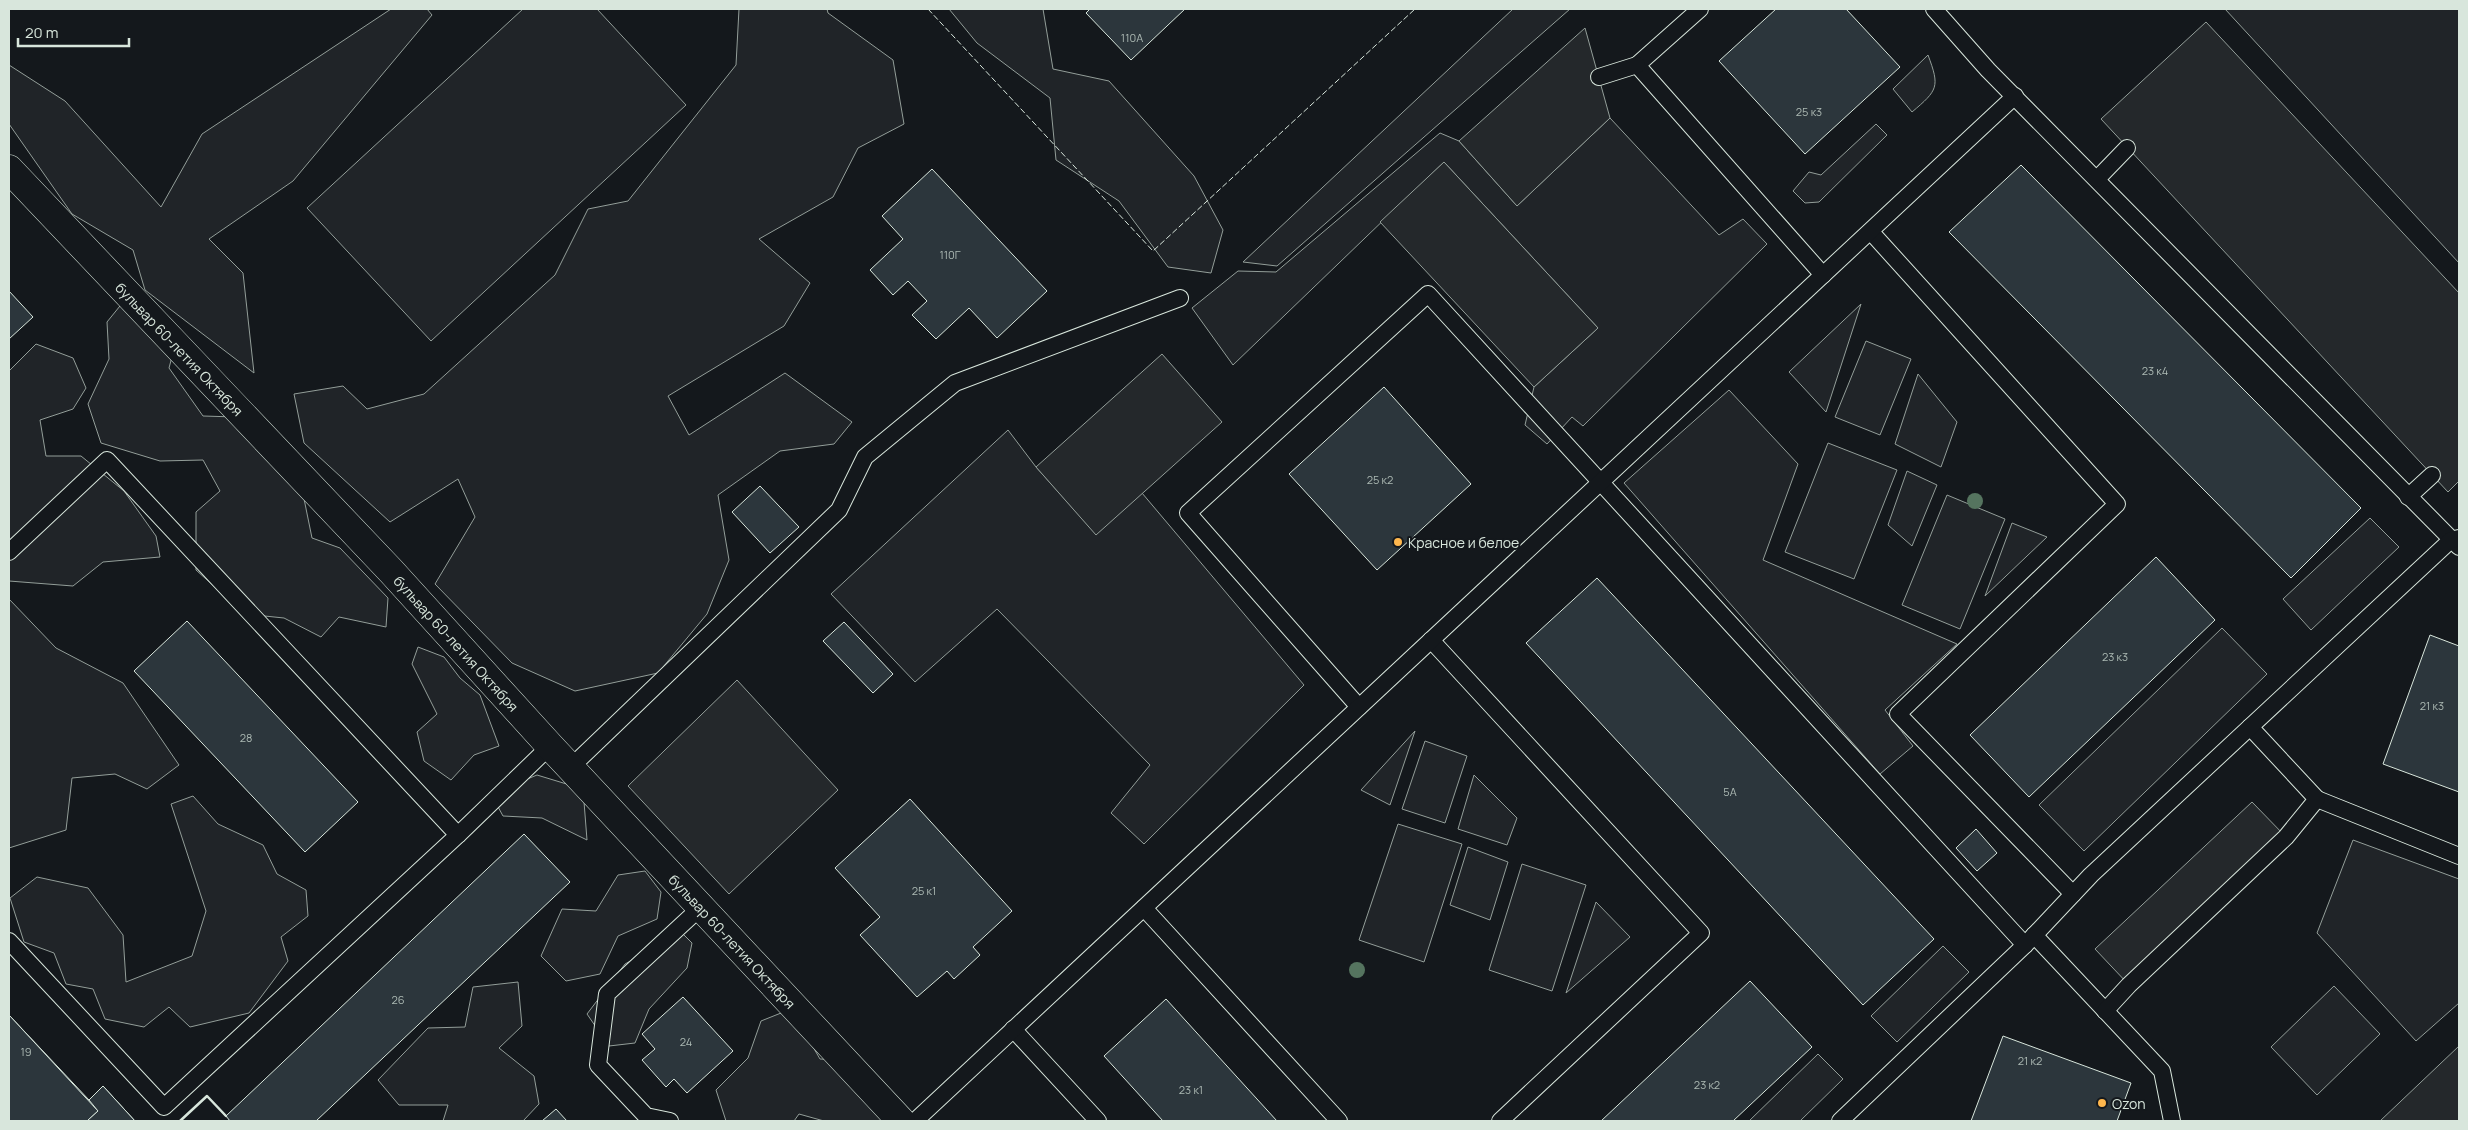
<svg xmlns="http://www.w3.org/2000/svg" width="2468" height="1130" font-family="Manrope,sans-serif">
  <style>
    .green { fill: #202428; stroke: #939e99 }
    .parking { fill: #24282b; stroke: #939e99 }
    .building { fill: #2c363c; stroke: #d8e6dc }
    .lines { fill: none; stroke-linecap: round; stroke-linejoin: round }
    .lane-casing { stroke: #d8e6dc; stroke-width: 18 }
    .street-casing { stroke: #d8e6dc; stroke-width: 29 }
    .lane { stroke: #14181c; stroke-width: 16 }
    .street { stroke: #14181c; stroke-width: 28 }
    .fence { stroke: #d8e6dc; stroke-width: 1; stroke-dasharray: 6 2.5; stroke-linecap: butt }
    .wall { stroke: #d8e6dc; stroke-width: 2.5 }
    .tree { fill: #55745f }
    .poi-dot { fill: #ffb74d; stroke: #14181c; stroke-width: 2 }
    .labels { text-anchor: middle; dominant-baseline: central; stroke-width: 4; stroke-linejoin: round; paint-order: stroke }
    .number-label { font-size: 11px; fill: #adbab4 }
    .street-label { font-size: 14px; fill: #d8e6dc; stroke: #14181c }
    .poi-label { font-size: 14px; fill: #d8e6dc; stroke: #14181c; text-anchor: start }
  </style>
  <rect width="100%" height="100%" fill="#14181c"/>
  <!-- green -->
  <g class="green">
    <path d="M 391,9 L 427,9 L 432,15 L 293,181 L 209,239 L 243,273 L 254,373 L 145,290 L 133,250 L 72,214 L 9,124 L 9,65 L 65,101 L 161,207 L 202,134 Z"/>
    <path d="M 523,9 L 597,9 L 686,105 L 431,341 L 307,208 Z"/>
    <path d="M 739,9 L 827,9 L 828,13 L 893,60 L 904,124 L 858,148 L 833,197 L 759,239 L 810,283 L 784,326 L 668,396 L 689,435 L 785,373 L 852,422 L 834,444 L 780,451 L 718,495 L 729,560 L 707,614 L 658,673 L 575,691 L 512,663 L 435,584 L 475,517 L 458,479 L 390,522 L 304,443 L 294,394 L 343,386 L 367,409 L 424,394 L 555,275 L 588,209 L 628,201 L 736,65 Z"/>
    <path d="M 949,9 L 1043,9 L 1053,69 L 1109,81 L 1194,176 L 1223,230 L 1211,273 L 1168,267 L 1119,201 L 1056,160 L 1050,98 L 977,43 Z"/>
    <path d="M 1513,9 L 1570,9 L 1277,266 L 1243,262 Z"/>
    <path d="M 2225,9 L 2459,9 L 2459,263 Z"/>
    <path d="M 1928,55 C 1940,87 1938,90 1912,112 L 1893,89 Z"/>
    <path d="M 1610,118 L 1719,235 L 1743,219 L 1767,244 L 1583,426 L 1572,417 L 1547,444 L 1525,425 L 1534,387 L 1598,328 L 1444,162 L 1233,365 L 1192,308 L 1238,271 L 1276,272 L 1440,133 L 1459,141 L 1517,206 Z"/>
    <path d="M 1876,124 L 1887,135 L 1819,202 L 1805,203 L 1793,191 L 1809,172 L 1821,175 Z"/>
    <path d="M 124,301 L 178,334 L 169,368 L 203,416 L 236,417 L 301,484 L 312,538 L 340,548 L 388,598 L 386,627 L 339,617 L 321,637 L 284,618 L 245,614 L 196,570 L 196,512 L 220,491 L 203,460 L 160,461 L 101,443 L 88,404 L 109,359 L 107,322 Z"/>
    <path d="M 1861,304 L 1826,412 L 1789,372 Z"/>
    <path d="M 1866,341 L 1911,359 L 1880,435 L 1835,417 Z"/>
    <path d="M 36,344 L 73,358 L 86,388 L 73,409 L 40,420 L 46,456 L 81,456 L 124,491 L 156,536 L 160,557 L 103,562 L 73,586 L 9,581 L 9,371 Z"/>
    <path d="M 1918,374 L 1957,422 L 1941,467 L 1895,444 Z"/>
    <path d="M 1729,390 L 1798,464 L 1763,560 L 1957,644 L 1885,710 L 1913,746 L 1880,774 L 1624,483 Z"/>
    <path d="M 1008,430 L 1036,467 L 1096,534 L 1142,493 L 1304,685 L 1144,844 L 1111,813 L 1150,765 L 997,609 L 915,682 L 831,594 Z"/>
    <path d="M 1828,443 L 1897,470 L 1854,579 L 1785,552 Z"/>
    <path d="M 1907,471 L 1937,485 L 1912,546 L 1888,525 Z"/>
    <path d="M 1947,495 L 2005,519 L 1960,629 L 1902,605 Z"/>
    <path d="M 2370,518 L 2399,547 L 2311,630 L 2283,599 Z"/>
    <path d="M 2012,523 L 2047,537 L 1985,596 Z"/>
    <path d="M 9,599 L 56,648 L 123,683 L 179,765 L 147,789 L 115,774 L 72,778 L 66,830 L 9,848 Z"/>
    <path d="M 2222,628 L 2267,674 L 2084,851 L 2039,805 Z"/>
    <path d="M 418,647 L 444,657 L 460,678 L 480,695 L 499,746 L 474,755 L 451,780 L 424,761 L 417,732 L 437,714 L 412,664 Z"/>
    <path d="M 1415,731 L 1390,805 L 1361,790 Z"/>
    <path d="M 1425,741 L 1467,756 L 1445,823 L 1402,809 Z"/>
    <path d="M 537,775 L 583,789 L 587,840 L 542,818 L 503,816 L 491,794 Z"/>
    <path d="M 1474,775 L 1517,818 L 1507,845 L 1458,829 Z"/>
    <path d="M 193,796 L 218,824 L 263,845 L 277,874 L 306,890 L 308,916 L 281,937 L 288,961 L 249,1013 L 190,1027 L 169,1007 L 144,1027 L 105,1019 L 93,989 L 66,984 L 54,953 L 24,942 L 10,898 L 37,877 L 88,888 L 123,935 L 126,982 L 192,956 L 206,911 L 171,804 Z"/>
    <path d="M 1398,824 L 1462,844 L 1424,962 L 1359,940 Z"/>
    <path d="M 2353,840 L 2459,879 L 2459,1003 L 2416,1041 L 2317,933 Z"/>
    <path d="M 1468,847 L 1508,862 L 1490,920 L 1450,905 Z"/>
    <path d="M 1522,864 L 1586,885 L 1552,991 L 1489,970 Z"/>
    <path d="M 645,871 L 661,892 L 657,919 L 618,936 L 600,974 L 566,981 L 541,956 L 562,909 L 596,911 L 618,875 Z"/>
    <path d="M 1596,902 L 1630,937 L 1566,993 Z"/>
    <path d="M 681,932 L 692,943 L 687,968 L 649,1009 L 635,1043 L 609,1046 L 587,1014 L 625,964 Z"/>
    <path d="M 1943,946 L 1969,972 L 1897,1042 L 1871,1016 Z"/>
    <path d="M 518,982 L 522,1026 L 499,1048 L 534,1076 L 539,1104 L 523,1121 L 443,1121 L 448,1105 L 399,1105 L 378,1080 L 428,1028 L 465,1027 L 473,987 Z"/>
    <path d="M 2334,986 L 2380,1034 L 2317,1095 L 2271,1047 Z"/>
    <path d="M 791,1009 L 820,1059 L 862,1061 L 887,1121 L 824,1121 L 799,1114 L 794,1121 L 726,1121 L 716,1090 L 748,1058 L 761,1021 Z"/>
    <path d="M 1818,1054 L 1843,1079 L 1800,1121 L 1749,1121 Z"/>
  </g>
  <!-- parking -->
  <g class="parking">
    <path d="M 2206,22 L 2459,293 L 2459,481 L 2448,492 L 2101,119 Z"/>
    <path d="M 1585,28 L 1610,118 L 1517,206 L 1459,141 Z"/>
    <path d="M 1444,162 L 1598,328 L 1534,387 L 1380,222 Z"/>
    <path d="M 1162,354 L 1222,422 L 1096,535 L 1036,467 Z"/>
    <path d="M 737,680 L 838,790 L 729,894 L 628,786 Z"/>
    <path d="M 2252,802 L 2286,837 L 2129,985 L 2095,949 Z"/>
    <path d="M 2459,1046 L 2459,1121 L 2380,1121 Z"/>
  </g>
  <!-- building -->
  <g class="building">
    <path d="M 1090,9 L 1185,9 L 1131,60 L 1086,13 Z"/>
    <path d="M 1776,9 L 1846,9 L 1900,67 L 1805,154 L 1719,61 Z"/>
    <path d="M 2021,165 L 2361,508 L 2291,578 L 1949,232 Z"/>
    <path d="M 932,169 L 1047,291 L 997,338 L 969,308 L 936,339 L 912,315 L 927,301 L 908,281 L 893,295 L 870,270 L 903,239 L 882,216 Z"/>
    <path d="M 9,291 L 33,317 L 9,339 Z"/>
    <path d="M 1384,387 L 1471,484 L 1377,570 L 1289,474 Z"/>
    <path d="M 760,486 L 799,527 L 770,553 L 732,512 Z"/>
    <path d="M 2156,557 L 2215,620 L 2029,797 L 1970,735 Z"/>
    <path d="M 1597,578 L 1934,939 L 1863,1005 L 1526,643 Z"/>
    <path d="M 187,621 L 358,802 L 305,852 L 134,671 Z"/>
    <path d="M 844,622 L 893,674 L 873,693 L 823,641 Z"/>
    <path d="M 2430,635 L 2459,646 L 2459,792 L 2383,764 Z"/>
    <path d="M 910,799 L 1012,911 L 973,947 L 980,955 L 954,979 L 947,971 L 917,997 L 860,935 L 880,917 L 835,868 Z"/>
    <path d="M 1976,829 L 1997,853 L 1977,871 L 1956,848 Z"/>
    <path d="M 524,834 L 570,882 L 316,1121 L 230,1121 L 226,1116 Z"/>
    <path d="M 1750,981 L 1812,1047 L 1733,1121 L 1601,1121 Z"/>
    <path d="M 683,997 L 733,1051 L 687,1093 L 674,1079 L 666,1087 L 642,1060 L 655,1049 L 642,1034 Z"/>
    <path d="M 1166,999 L 1277,1121 L 1163,1121 L 1104,1056 Z"/>
    <path d="M 9,1015 L 89,1100 L 103,1086 L 135,1121 L 9,1121 Z"/>
    <path d="M 9,1015 L 98,1111 L 87,1121 L 9,1121 Z"/>
    <path d="M 2003,1036 L 2131,1083 L 2117,1121 L 1971,1121 Z"/>
    <path d="M 103,1086 L 135,1121 L 87,1121 L 98,1111 L 89,1100 Z"/>
    <path d="M 556,1109 L 567,1121 L 542,1121 Z"/>
  </g>
  <g class="lines">
    <defs>
      <g id="lane">
        <path d="M 1700,9 L 1637,65 L 1823,275"/>
        <path d="M 1934,9 L 1988,70 L 2459,547"/>
        <path d="M 1599,77 L 1637,65"/>
        <path d="M 2097,179 L 2127,148"/>
        <path d="M 1871,232 L 2117,504 L 1898,714 L 2073,894"/>
        <path d="M 2408,497 L 2432,475"/>
        <path d="M 9,552 L 107,460 L 458,835"/>
        <path d="M 1431,640 L 1701,933 L 1500,1121"/>
        <path d="M 1359,707 L 1188,513 L 1428,294 L 2025,945"/>
        <path d="M 570,768 L 839,510 L 865,457 L 955,383 L 1180,298"/>
        <path d="M 2317,799 L 2459,856"/>
        <path d="M 1144,908 L 1339,1121"/>
        <path d="M 2034,935 L 2162,1071 L 2172,1121"/>
        <path d="M 9,941 L 164,1107 L 458,835 L 550,746"/>
        <path d="M 2105,1011 L 2129,985 L 2286,837 L 2317,799 L 2250,727"/>
        <path d="M 1013,1029 L 1098,1121"/>
        <path d="M 670,1121 L 646,1116 L 598,1065 L 607,994 L 701,907"/>
        <path d="M 915,1121 L 2015,96"/>
        <path d="M 1840,1121 L 2025,945 L 2091,875 L 2451,540 L 2459,538"/>
      </g>
      <g id="street">
        <path id="s1" d="M 9,169 L 391,571 L 550,746 L 901,1121"/>
      </g>
    </defs>
    <!-- lane casing -->
    <use href="#lane" class="lane-casing"/>
    <!-- street casing -->
    <use href="#street" class="street-casing"/>
    <!-- lane -->
    <use href="#lane" class="lane"/>
    <!-- street -->
    <use href="#street" class="street"/>
    <!-- fence -->
    <path class="fence" d="M 928,9 L 1153,251 L 1415,9"/>
    <!-- wall -->
    <path class="wall" d="M 180,1121 L 207,1096 L 226,1116"/>
  </g>
  <!-- trees -->
  <g class="tree">
    <circle cx="1975" cy="501" r="8"/>
    <circle cx="1357" cy="970" r="8"/>
  </g>
  <!-- markers -->
  <g class="poi-dot">
    <circle cx="1398" cy="542" r="5"/>
    <circle cx="2102" cy="1103" r="5"/>
  </g>
  <g class="labels">
    <!-- number labels -->
    <g class="number-label">
      <text x="1132" y="37">110А</text>
      <text x="1809" y="111">25 к3</text>
      <text x="950" y="254">110Г</text>
      <text x="2155" y="370">23 к4</text>
      <text x="1380" y="479">25 к2</text>
      <text x="2115" y="656">23 к3</text>
      <text x="2432" y="705">21 к3</text>
      <text x="246" y="737">28</text>
      <text x="1730" y="791">5А</text>
      <text x="924" y="890">25 к1</text>
      <text x="398" y="999">26</text>
      <text x="686" y="1041">24</text>
      <text x="26" y="1051">19</text>
      <text x="2030" y="1060">21 к2</text>
      <text x="1707" y="1084">23 к2</text>
      <text x="1191" y="1089">23 к1</text>
    </g>
    <!-- street labels -->
    <g class="street-label">
      <text stroke="none"><textPath href="#s1" startOffset="248">бульвар 60-летия Октября</textPath></text>
      <text stroke="none"><textPath href="#s1" startOffset="652">бульвар 60-летия Октября</textPath></text>
      <text stroke="none"><textPath href="#s1" startOffset="1058">бульвар 60-летия Октября</textPath></text>
    </g>
    <!-- poi labels -->
    <g class="poi-label">
      <text x="1408" y="542">Красное и белое</text>
      <text x="2112" y="1103">Ozon</text>
    </g>
  </g>
  <!-- border -->
  <rect width="2468" height="1130" fill="none" stroke="#d8e6dc" stroke-width="20"/>
  <!-- scale -->
  <path d="M18 38v8h111v-8" fill="none" stroke="#d8e6dc" stroke-width="2.5"/>
  <text x="25" y="38" font-size="15" fill="#d8e6dc" stroke="#14181c" stroke-width="4" paint-order="stroke">20 m</text>
</svg>
